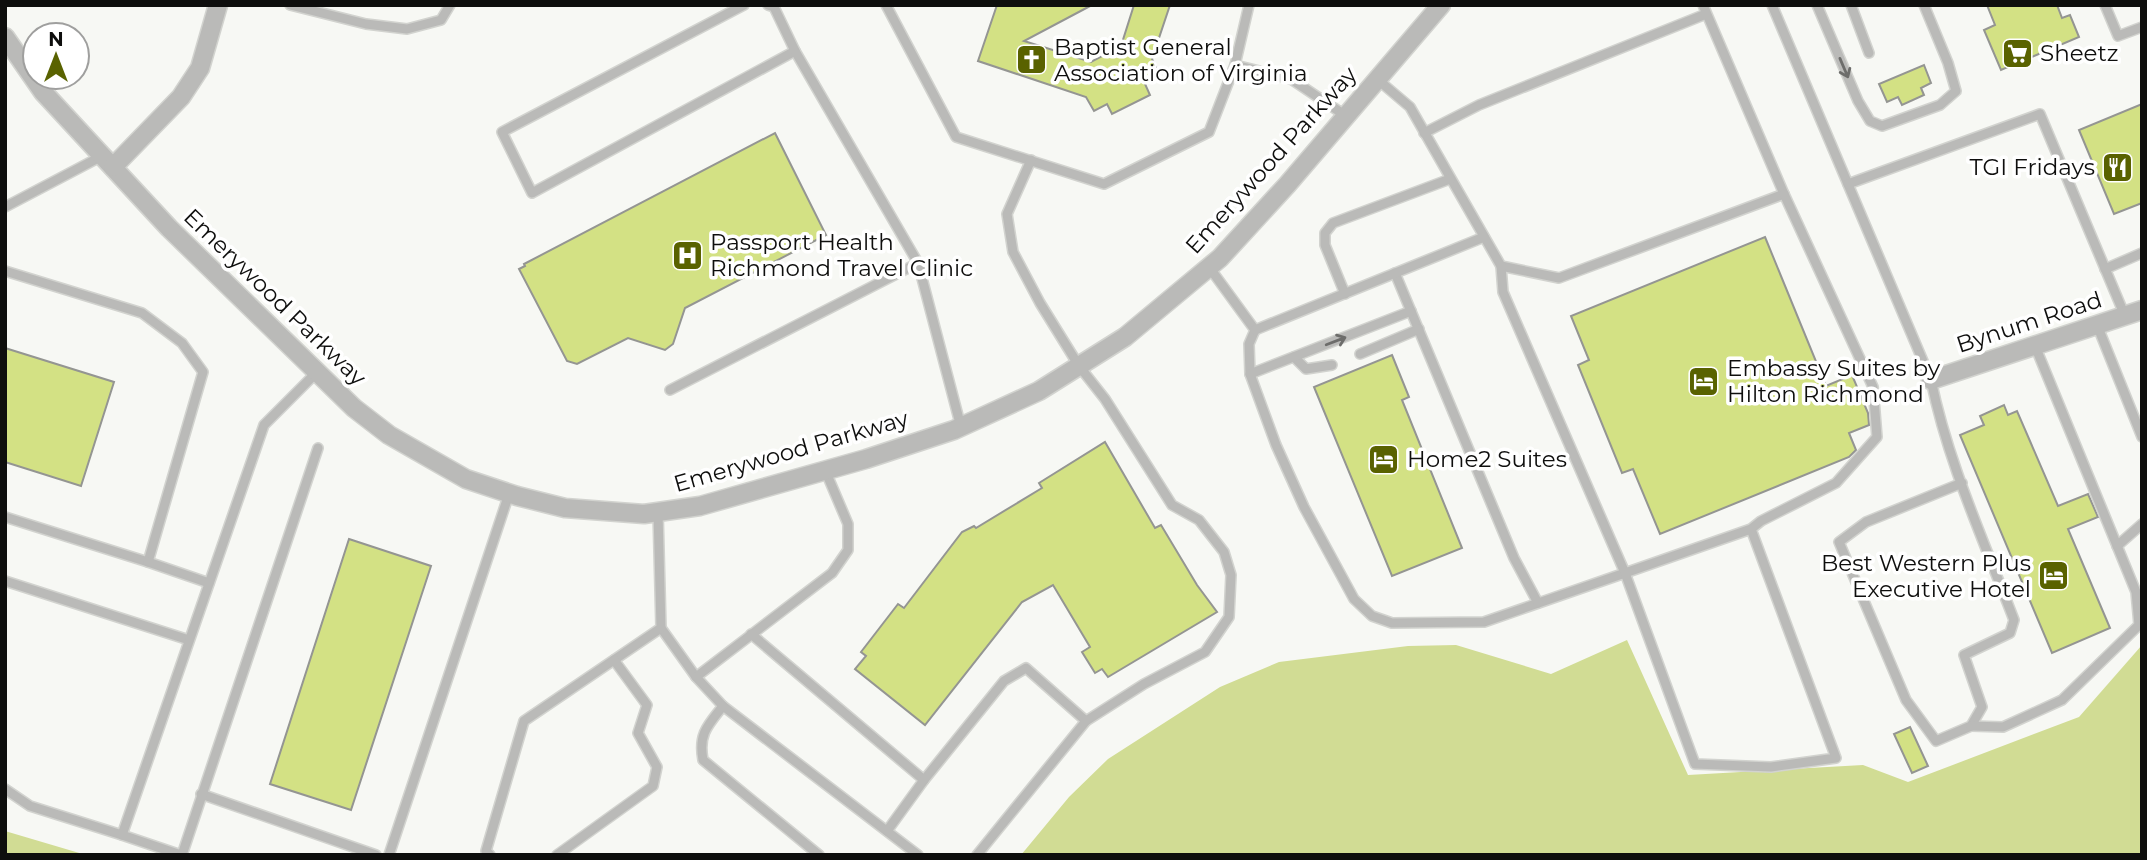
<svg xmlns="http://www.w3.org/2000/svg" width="2147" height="860" font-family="Montserrat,sans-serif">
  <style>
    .green { fill: #d1dc94 }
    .building { fill: #d3e184; stroke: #949592; stroke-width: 2 }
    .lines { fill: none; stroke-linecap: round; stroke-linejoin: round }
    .service-casing { stroke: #d2d3cf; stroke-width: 12 }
    .minor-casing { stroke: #d2d3cf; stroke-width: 21 }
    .service { stroke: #babab8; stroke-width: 9 }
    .minor { stroke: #babab8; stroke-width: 18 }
    .oneway { stroke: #6d6d6b }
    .labels { text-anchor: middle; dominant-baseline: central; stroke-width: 7; stroke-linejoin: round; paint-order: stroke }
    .poi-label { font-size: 23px; fill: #0e0e0d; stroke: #fff; text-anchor: start }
    .street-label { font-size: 23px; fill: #0e0e0d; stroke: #fff }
  </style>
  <rect width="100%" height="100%" fill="#f7f8f4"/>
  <!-- green -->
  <g class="green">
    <path d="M 1627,640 L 1688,775 L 1863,765 L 1908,782 L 2079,717 L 2142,645 L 2142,854 L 1021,855 L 1069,797 L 1108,759 L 1220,687 L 1279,662 L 1408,646 L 1456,645 L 1551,674 Z"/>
    <path d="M 5,831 L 86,855 L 5,855 Z"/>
  </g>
  <!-- building -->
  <g class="building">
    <path d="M 997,5 L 1092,5 L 1024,41 L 1091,62 L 1121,46 L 1134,5 L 1170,5 L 1152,59 L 1160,76 L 1145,84 L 1150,95 L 1112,114 L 1107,104 L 1094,111 L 1086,97 L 978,61 Z"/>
    <path d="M 1987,5 L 2057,5 L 2062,18 L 2070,15 L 2079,37 L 2001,70 L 1984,30 L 1995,25 Z"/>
    <path d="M 1924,65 L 1931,83 L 1921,88 L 1924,95 L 1902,105 L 1898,97 L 1887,102 L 1879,84 Z"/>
    <path d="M 2142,104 L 2142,203 L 2114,214 L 2079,130 Z"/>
    <path d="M 775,133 L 826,235 L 685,308 L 673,344 L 665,350 L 628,338 L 577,364 L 567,361 L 519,269 L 525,266 L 524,264 Z"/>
    <path d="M 1765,237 L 1826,386 L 1852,375 L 1868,413 L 1869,425 L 1849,433 L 1856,450 L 1849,457 L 1660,534 L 1633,469 L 1622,473 L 1578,365 L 1589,360 L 1571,316 Z"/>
    <path d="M 5,348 L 114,382 L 81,486 L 5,462 Z"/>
    <path d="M 1392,355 L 1409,397 L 1402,400 L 1462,548 L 1392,576 L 1314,387 Z"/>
    <path d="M 2004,405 L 2008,415 L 2017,411 L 2058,506 L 2088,494 L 2098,517 L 2068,529 L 2110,628 L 2052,653 L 1960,435 L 1984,425 L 1980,416 Z"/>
    <path d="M 1105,442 L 1155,528 L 1161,525 L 1197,585 L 1217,612 L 1108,677 L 1102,669 L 1095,673 L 1082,652 L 1090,647 L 1053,585 L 1022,602 L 925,725 L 855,669 L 866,656 L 861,652 L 898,604 L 904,608 L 962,532 L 974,526 L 976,528 L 1042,488 L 1039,483 Z"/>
    <path d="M 349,539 L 431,566 L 351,810 L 270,784 Z"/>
    <path d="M 1910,727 L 1928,766 L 1912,773 L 1894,734 Z"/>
  </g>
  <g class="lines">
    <defs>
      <g id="service">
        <path d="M 290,5 L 366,24 L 407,29 L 441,20 L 450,5"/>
        <path d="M 744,5 L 502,132 L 532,193 L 795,51"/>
        <path d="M 768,5 L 774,7 L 795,51 L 918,263 L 961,427"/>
        <path d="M 886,5 L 956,137 L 1104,184 L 1209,132 L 1235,65 L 1249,5"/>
        <path d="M 1772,5 L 1931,380 C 1948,463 1984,541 2014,620 L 2010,633 L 1964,655 L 1982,707 L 1971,726 L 1936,741 L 1906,700 L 1839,542 L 1866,522 L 1962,483"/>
        <path d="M 1817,5 L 1858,101 L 1870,121 L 1882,126 L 1940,105 L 1956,91 L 1948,63 L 1924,5"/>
        <path d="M 1851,5 L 1869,53"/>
        <path d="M 2105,5 L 2118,36 L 2142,27"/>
        <path d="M 1235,65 L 1291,79 L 1346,116"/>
        <path d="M 1377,79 L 1410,107 L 1501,266 L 1559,278 L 1784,194 L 1703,5"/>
        <path d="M 1424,133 L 1479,105 L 1706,14"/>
        <path d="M 1848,184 L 2040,114 L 2125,316"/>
        <path d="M 5,207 L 102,156"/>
        <path d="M 1209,267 L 1255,330 L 1249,344 L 1250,374 L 1276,445 L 1304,507 L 1354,599 L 1372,616 L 1392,623 L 1484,622 L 1625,573 L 1503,292 L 1501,266"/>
        <path d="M 2105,269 L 2142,253"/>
        <path d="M 5,271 L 142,313 L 182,343 L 203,372 L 148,562 L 5,517"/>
        <path d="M 1395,273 L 1514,558 L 1538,603"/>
        <path d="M 1345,294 L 1325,245 L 1325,233 L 1333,223 L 1450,179"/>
        <path d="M 2097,325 L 2142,437"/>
        <path d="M 1255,330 L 1484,237"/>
        <path d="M 1360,354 L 1419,329"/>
        <path d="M 1294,357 L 1306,369 L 1332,365"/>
        <path d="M 1250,374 L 1411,311"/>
        <path d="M 670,390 L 918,263"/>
        <path d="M 1751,529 L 1625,573 L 1695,764 L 1771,767 L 1836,758 L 1751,529 L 1761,521 L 1836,483 L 1877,437 L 1873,387 L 1784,194"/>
        <path d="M 2117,546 L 2142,524"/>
        <path d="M 148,562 L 209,583"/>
        <path d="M 5,581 L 189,640"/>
        <path d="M 661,628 L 696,677 L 832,573 L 848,550 L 848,524 L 825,470"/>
        <path d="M 751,634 L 924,780 L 887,831"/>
        <path d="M 696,677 L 723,706 C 708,725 698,734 703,760 L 819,855"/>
        <path d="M 723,706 L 918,855"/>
        <path d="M 1971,726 L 2003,727 L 2062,700 L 2139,625 L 2136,592 L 2035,346"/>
        <path d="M 924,780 L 1004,681 L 1026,668 L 1086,721"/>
        <path d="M 5,789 L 30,806 L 122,835"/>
        <path d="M 201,794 L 376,855"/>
        <path d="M 181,855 L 122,835 L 264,425 L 317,372"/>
        <path d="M 182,855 L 318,448"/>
        <path d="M 389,855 L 509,494"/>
        <path d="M 490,855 L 486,851 L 524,721 L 661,628 L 658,512"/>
        <path d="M 557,855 L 653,786 L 657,767 L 638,733 L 647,705 L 614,660"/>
        <path d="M 977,855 L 1086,721 L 1144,684 L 1205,652 L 1229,617 L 1231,575 L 1224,552 L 1199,520 L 1172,505 L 1105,399 L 1079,366 L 1040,303 L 1013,252 L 1007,214 L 1031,160"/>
      </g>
      <g id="minor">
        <path d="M 5,37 L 43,92 L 169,228 L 354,408 L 389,435 L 466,479 L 517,496 L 565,508 L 644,514 L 700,506 L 866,459 L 954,430 L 1039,391 L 1125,337 L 1220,258 L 1287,185 L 1441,5"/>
        <path d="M 113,167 L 181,97 L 200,68 L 218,5"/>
        <path d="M 1931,380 L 2142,310"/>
      </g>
    </defs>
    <!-- service casing -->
    <use href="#service" class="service-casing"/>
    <!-- minor casing -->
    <use href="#minor" class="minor-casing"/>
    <!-- service -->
    <use href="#service" class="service"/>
    <!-- minor -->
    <use href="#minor" class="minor"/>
  </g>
  <!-- one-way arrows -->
  <defs><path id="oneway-shaft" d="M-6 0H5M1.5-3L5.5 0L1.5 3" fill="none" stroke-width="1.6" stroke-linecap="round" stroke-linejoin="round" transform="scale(1.75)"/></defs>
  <g class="oneway">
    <use href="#oneway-shaft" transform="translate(1844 68) rotate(67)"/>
    <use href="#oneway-shaft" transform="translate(1336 341) rotate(-21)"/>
  </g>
  <!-- icons -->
  <defs>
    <symbol id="supermarket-square" viewBox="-11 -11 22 22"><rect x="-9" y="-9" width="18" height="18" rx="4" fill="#596200" stroke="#fff"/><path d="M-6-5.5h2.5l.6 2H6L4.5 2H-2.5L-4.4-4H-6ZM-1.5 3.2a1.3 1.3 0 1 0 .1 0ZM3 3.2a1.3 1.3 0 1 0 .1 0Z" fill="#fff"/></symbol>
    <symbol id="church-square" viewBox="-11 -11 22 22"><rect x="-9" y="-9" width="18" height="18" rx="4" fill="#596200" stroke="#fff"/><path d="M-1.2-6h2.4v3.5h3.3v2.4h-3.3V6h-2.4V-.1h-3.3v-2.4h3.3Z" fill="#fff"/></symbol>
    <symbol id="restaurant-square" viewBox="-11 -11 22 22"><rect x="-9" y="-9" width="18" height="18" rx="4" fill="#596200" stroke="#fff"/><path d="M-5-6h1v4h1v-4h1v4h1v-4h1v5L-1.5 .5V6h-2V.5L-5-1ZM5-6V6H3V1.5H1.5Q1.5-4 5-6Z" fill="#fff"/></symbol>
    <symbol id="hospital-square" viewBox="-11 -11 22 22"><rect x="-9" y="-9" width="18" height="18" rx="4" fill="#596200" stroke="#fff"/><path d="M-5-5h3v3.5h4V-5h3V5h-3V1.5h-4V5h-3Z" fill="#fff"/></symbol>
    <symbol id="hotel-square" viewBox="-11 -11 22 22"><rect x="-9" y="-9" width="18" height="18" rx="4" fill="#596200" stroke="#fff"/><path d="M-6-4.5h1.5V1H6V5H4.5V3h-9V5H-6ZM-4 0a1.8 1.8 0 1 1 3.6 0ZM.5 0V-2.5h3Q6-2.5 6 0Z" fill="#fff"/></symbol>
  </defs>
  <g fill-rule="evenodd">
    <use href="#supermarket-square" x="2000" y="36" width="35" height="35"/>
    <use href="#church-square" x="1014" y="42" width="35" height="35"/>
    <use href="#restaurant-square" x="2100" y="150" width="35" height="35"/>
    <use href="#hospital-square" x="670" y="238" width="35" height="35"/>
    <use href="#hotel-square" x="1686" y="364" width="35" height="35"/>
    <use href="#hotel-square" x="1366" y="442" width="35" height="35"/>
    <use href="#hotel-square" x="2036" y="558" width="35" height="35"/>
  </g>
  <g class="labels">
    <!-- poi labels -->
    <g class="poi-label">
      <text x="1054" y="47">Baptist General<tspan x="1054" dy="26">Association of Virginia</tspan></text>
      <text x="2040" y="53">Sheetz</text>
      <text x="2095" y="167" text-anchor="end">TGI Fridays</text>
      <text x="710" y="242">Passport Health<tspan x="710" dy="26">Richmond Travel Clinic</tspan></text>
      <text x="1727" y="368">Embassy Suites by<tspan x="1727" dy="26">Hilton Richmond</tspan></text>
      <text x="1407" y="459">Home2 Suites</text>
      <text x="2031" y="563" text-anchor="end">Best Western Plus<tspan x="2031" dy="26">Executive Hotel</tspan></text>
    </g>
    <!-- street labels -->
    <g class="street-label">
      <text transform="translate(1271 160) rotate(-48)">Emerywood Parkway</text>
      <text transform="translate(275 297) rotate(44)">Emerywood Parkway</text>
      <text transform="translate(2029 322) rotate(-18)">Bynum Road</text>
      <text transform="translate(791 451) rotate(-16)">Emerywood Parkway</text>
    </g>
  </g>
  <!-- border -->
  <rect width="2147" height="860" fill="none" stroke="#0e0e0d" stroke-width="14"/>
  <!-- north arrow -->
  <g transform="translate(56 56)"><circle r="33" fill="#ffffff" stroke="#9f9f9e" stroke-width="2"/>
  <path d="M0-5L12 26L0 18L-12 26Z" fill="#596200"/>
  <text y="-10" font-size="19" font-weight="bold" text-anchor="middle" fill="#0e0e0d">N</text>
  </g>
</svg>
